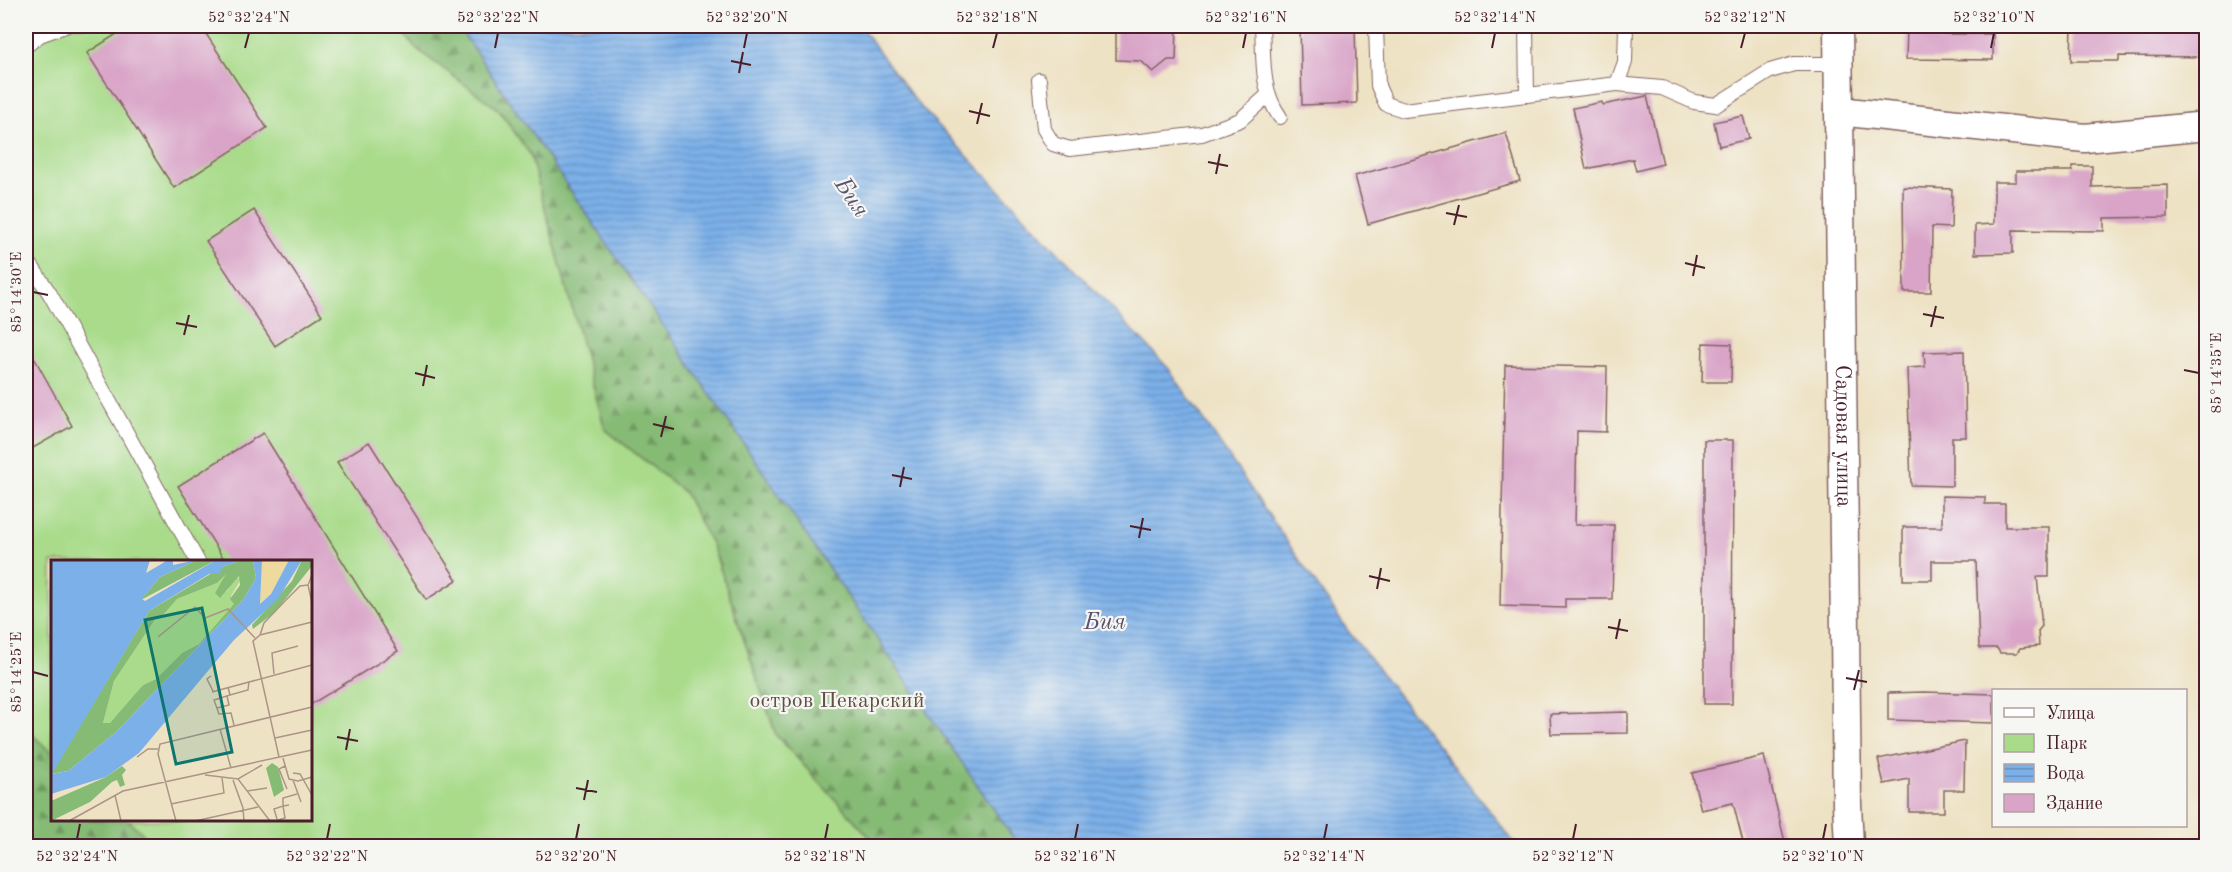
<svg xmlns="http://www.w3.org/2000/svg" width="2232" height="872" font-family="'Old Standard TT',serif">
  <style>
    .green { fill: #a9db8a; stroke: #7a7d5a; stroke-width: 1.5 }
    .forest { fill: url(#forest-firs); stroke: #686d50; stroke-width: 1.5 }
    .water { fill: url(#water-rules); stroke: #63688a; stroke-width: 1.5 }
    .building { fill: #d9a4c8 }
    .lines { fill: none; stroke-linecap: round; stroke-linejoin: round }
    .service-casing { stroke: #836361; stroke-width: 16 }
    .minor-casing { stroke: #836361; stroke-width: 31 }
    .service { stroke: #fff; stroke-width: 14 }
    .minor { stroke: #fff; stroke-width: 28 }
    .ticks { fill: none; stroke: #4a1f2b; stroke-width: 2 }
    .labels { text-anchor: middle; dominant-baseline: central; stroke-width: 4.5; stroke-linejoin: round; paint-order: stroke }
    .street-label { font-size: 22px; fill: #4a1f2b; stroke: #f6f6f2 }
    .park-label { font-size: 22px; fill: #624e43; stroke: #f6f6f2 }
    .water-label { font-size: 24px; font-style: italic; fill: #5c526e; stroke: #f6f6f2 }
    .inset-road { fill: none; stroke: #ac9487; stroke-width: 1.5 }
    .view { fill: #0f766e; fill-opacity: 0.15; stroke: #0f766e; stroke-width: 3 }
    .inset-edge { fill: none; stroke: #4a1f2b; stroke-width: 3 }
    .neatline { fill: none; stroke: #4a1f2b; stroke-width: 2 }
    .ticks-label { font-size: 15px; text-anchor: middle; fill: #4a1f2b }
  </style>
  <defs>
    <pattern id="forest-firs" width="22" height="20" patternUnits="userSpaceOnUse" patternTransform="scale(1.5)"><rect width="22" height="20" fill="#86bb76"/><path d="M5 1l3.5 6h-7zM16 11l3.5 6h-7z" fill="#709761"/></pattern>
    <pattern id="water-rules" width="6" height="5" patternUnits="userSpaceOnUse" patternTransform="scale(1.5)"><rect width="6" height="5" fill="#7cb0e9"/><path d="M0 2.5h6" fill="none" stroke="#688fbd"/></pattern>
  </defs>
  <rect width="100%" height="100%" fill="#f6f6f2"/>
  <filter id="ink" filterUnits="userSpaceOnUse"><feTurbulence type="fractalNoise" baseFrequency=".0167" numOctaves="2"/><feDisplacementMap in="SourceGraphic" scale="12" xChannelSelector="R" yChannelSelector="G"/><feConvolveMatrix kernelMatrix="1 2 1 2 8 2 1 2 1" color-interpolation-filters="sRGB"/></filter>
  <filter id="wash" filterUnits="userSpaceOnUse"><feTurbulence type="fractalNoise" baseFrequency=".008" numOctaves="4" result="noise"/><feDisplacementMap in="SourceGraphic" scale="24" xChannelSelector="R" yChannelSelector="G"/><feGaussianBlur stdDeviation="1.35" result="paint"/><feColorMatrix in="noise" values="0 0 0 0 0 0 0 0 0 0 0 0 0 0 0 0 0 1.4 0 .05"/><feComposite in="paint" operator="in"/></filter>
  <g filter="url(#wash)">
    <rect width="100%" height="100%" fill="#eee2c4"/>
    <!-- green -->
    <path class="green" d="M 26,26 L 397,26 L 417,49 L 499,110 L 530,154 L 605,429 L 684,492 L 713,547 L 776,735 L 878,846 L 156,846 L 128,820 L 310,820 L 310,562 L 52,562 L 52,753 L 26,729 Z"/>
    <!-- forest -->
    <g class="forest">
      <path d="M 397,26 L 458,26 L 1019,846 L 878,846 L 776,735 L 713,547 L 684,492 L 605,429 L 530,154 L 499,110 L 417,49 Z"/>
      <path d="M 26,729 L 52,753 L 52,820 L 128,820 L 156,846 L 26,846 Z"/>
    </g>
    <!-- water -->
    <path class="water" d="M 458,26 L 860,26 L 918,104 L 1169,369 L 1348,631 L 1517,846 L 1019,846 Z"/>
    <g id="blocks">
      <!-- building -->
      <g class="building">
        <path d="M 129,26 L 201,26 L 267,128 L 174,188 L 87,53 Z"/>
        <path d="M 1116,26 L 1177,26 L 1176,60 L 1168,60 L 1153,72 L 1141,61 L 1116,60 Z"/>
        <path d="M 1300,26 L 1355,26 L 1357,103 L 1302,105 Z"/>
        <path d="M 1907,26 L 1945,26 L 1945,34 L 1993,34 L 1993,60 L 1906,59 Z"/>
        <path d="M 2072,26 L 2206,26 L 2206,57 L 2119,56 L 2119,61 L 2071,61 Z"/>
        <path d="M 1647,96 L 1663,164 L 1636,171 L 1633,159 L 1586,169 L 1573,108 L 1602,102 L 1603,105 Z"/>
        <path d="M 1743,116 L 1749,139 L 1719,146 L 1714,122 Z"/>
        <path d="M 1506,133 L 1520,181 L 1368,224 L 1355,176 Z"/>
        <path d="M 2072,166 L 2092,166 L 2092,187 L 2168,185 L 2168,217 L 2104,218 L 2104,231 L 2013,230 L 2013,253 L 1975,254 L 1975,225 L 1994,224 L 1994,182 L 2016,182 L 2016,171 L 2072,171 Z"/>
        <path d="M 1903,187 L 1952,189 L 1951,228 L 1932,227 L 1931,292 L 1904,292 Z"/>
        <path d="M 254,210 L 322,315 L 275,346 L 206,241 Z"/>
        <path d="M 26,343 L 72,426 L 26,452 Z"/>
        <path d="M 1703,343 L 1732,344 L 1731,382 L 1702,382 Z"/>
        <path d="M 1964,351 L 1966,437 L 1952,437 L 1952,486 L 1911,485 L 1907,368 L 1925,367 L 1924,352 Z"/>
        <path d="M 1505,365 L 1607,367 L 1606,432 L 1577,431 L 1575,525 L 1614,525 L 1612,599 L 1565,599 L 1565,608 L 1500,606 Z"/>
        <path d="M 263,433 L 398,651 L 310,705 L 310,561 L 225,561 L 178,486 Z"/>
        <path d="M 1704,440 L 1733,440 L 1732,704 L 1704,704 Z"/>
        <path d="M 369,442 L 457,580 L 426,600 L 337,462 Z"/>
        <path d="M 1942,496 L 1985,497 L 1985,504 L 2005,504 L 2005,527 L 2049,527 L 2049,577 L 2037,577 L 2042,626 L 2038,631 L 2039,646 L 2020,648 L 2017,653 L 2000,653 L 1997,648 L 1979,648 L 1976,561 L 1932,561 L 1932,580 L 1903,580 L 1903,527 L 1942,527 Z"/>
        <path d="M 1924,692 L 1994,694 L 1994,723 L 1888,720 L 1888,693 Z"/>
        <path d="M 1628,712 L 1628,733 L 1551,734 L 1550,714 Z"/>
        <path d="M 1965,741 L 1964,790 L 1944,790 L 1944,812 L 1909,812 L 1909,779 L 1884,784 L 1878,759 Z"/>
        <path d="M 1764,756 L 1786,846 L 1744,846 L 1733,803 L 1701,810 L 1692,773 Z"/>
      </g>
    </g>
  </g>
  <g filter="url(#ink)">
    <use href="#blocks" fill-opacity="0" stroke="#836361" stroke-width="1.5"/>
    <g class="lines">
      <defs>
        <g id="service">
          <path d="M 1262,26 C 1264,58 1260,89 1280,117"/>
          <path d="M 1376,26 L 1378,86 L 1386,104 L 1404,110 L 1617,84 L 1625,62 L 1626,26"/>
          <path d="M 1526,26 L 1527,95"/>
          <path d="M 26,46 L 40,35 L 65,26"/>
          <path d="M 1039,80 L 1044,129 L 1053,144 L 1070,149 L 1202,134 L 1240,120 L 1267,96"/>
          <path d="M 1617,84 L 1662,88 L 1694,102 L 1716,105 L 1770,71 L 1794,64 L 1838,64"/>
          <path d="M 26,258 L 50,294 L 198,562"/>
        </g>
        <g id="minor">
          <path id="s1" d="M 1838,26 L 1847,804 L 1849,846"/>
          <path d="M 1839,111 L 2085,138 L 2206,126"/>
        </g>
      </defs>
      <!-- service casing -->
      <use href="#service" class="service-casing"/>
      <!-- minor casing -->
      <use href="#minor" class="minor-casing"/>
      <!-- service -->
      <use href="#service" class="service"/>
      <!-- minor -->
      <use href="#minor" class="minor"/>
    </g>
  </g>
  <!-- ticks -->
  <path class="ticks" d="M 245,48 L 249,33M 495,48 L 498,33M 744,48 L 747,33M 993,48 L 997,33M 1243,48 L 1246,33M 1492,48 L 1495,33M 1741,48 L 1745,33M 1991,48 L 1994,33M 731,61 L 751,65M 739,73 L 743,52M 969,111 L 990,116M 977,124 L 982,103M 1208,162 L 1228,166M 1216,174 L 1220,154M 1446,213 L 1467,217M 1454,225 L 1459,205M 1685,263 L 1705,268M 1693,276 L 1697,255M 33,292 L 48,295M 1923,314 L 1944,318M 176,323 L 197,327M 1931,327 L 1936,306M 184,335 L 189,315M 2184,370 L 2199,373M 415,373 L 435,378M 423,386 L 427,365M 653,424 L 674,429M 661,437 L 666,416M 892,475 L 912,479M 900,487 L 904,467M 1130,526 L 1151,530M 1139,538 L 1143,518M 1369,576 L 1390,581M 1377,589 L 1381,568M 1608,627 L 1628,631M 1616,639 L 1620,619M 33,672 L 48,676M 1846,678 L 1867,682M 1854,690 L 1859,670M 337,737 L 358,741M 346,750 L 350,729M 576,788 L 597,792M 584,800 L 588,780M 77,839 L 80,824M 327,839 L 330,824M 576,839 L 579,824M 825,839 L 828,824M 1075,839 L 1078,824M 1324,839 L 1327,824M 1573,839 L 1576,824M 1823,839 L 1826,824"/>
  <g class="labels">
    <!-- street labels -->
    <g class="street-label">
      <text stroke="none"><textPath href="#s1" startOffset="410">Садовая улица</textPath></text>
    </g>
    <!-- park labels -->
    <g class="park-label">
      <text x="837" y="701">остров Пекарский</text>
    </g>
    <!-- water labels -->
    <g class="water-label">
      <text transform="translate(851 198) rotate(56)">Бия</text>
      <text x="1105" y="623">Бия</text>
    </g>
  </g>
  <!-- overview -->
  <g transform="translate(51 560)">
    <rect width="261" height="261" fill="#eee2c4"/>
    <path d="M 172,14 L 176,14 L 164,33 L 176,31 L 184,16 L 190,19 L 180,36 L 184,44 L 148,84 L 131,93 L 105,119 L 92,125 L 71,151 L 59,163 L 52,163 L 63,121 L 105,58 L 113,54 L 126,39 L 166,23 Z" fill="#a9db8a"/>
    <path d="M 146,0 L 165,0 L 90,40 L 109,17 ZM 191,0 L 202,0 L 205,18 L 192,40 L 65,172 L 17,211 L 0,214 L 98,51 L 171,7 ZM 175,14 L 164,33 L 169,38 L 188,16 L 189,25 L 179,39 L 183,44 L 148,84 L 131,93 L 105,119 L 92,125 L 59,163 L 52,163 L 63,121 L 105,58 L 113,54 L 126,39 L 166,23 ZM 251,0 L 261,0 L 261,6 L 224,52 L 202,69 L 201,65 L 241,21 ZM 221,203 L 227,207 L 233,230 L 223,237 L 215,208 ZM 71,206 L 75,210 L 71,215 L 74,225 L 69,227 L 66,220 L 61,222 L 39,242 L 0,261 L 0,241 L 55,217 Z" fill="#86bb76" fill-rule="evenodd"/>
    <path d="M 211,0 L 238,0 L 220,34 L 209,44 Z" fill="#eeda9e"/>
    <path d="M 0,0 L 99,0 L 95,13 L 117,0 L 122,0 L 122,5 L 146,0 L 109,17 L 91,39 L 94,41 L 165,0 L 191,0 L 171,7 L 169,13 L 158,14 L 98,51 L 1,214 L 17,211 L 65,172 L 192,40 L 205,18 L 202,0 L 211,0 L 209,44 L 220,34 L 238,0 L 251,0 L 227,39 L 183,80 L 88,193 L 55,217 L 0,234 Z" fill="#7cb0e9"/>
    <path class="inset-road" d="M 261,15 L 257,25 L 261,43M 209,75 L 213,63 L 234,41 L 249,26 L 257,25M 107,77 L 144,47 L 154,58 L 177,49 L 204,78M 223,114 L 221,93 L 247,86M 160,116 L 156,119 L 162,131M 177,127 L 179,135 L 163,140 L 168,154 L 180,153 L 183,165M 161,132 L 261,105M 179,135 L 197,130 L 198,121M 166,148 L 178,145 L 176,136M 169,169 L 180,208M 224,178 L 261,170M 86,197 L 97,189 L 107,189M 228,197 L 202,81 L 209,75 L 261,62M 232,198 L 238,219 L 247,221 L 261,217M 234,206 L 228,209 L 236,229M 242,213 L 249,214 L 261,235M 154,215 L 187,219 L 211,205M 187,219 L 219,261M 182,220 L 192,248 L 193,261M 242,220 L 250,242M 196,231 L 216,228M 64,235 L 70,261M 120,244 L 173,233 L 171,218M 238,245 L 232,246 L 232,238 L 246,234M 18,261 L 72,231 L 261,190M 125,261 L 107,194 L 109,184 L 261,147M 144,261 L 207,247M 224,261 L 234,258 L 232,246 L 223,249 L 226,259"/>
    <path class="view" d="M 151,48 L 181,192 L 125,204 L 94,60 Z"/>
    <rect width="261" height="261" class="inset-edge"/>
  </g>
  <!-- margin -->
  <rect width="2232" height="872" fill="none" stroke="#f6f6f2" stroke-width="66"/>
  <!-- legend -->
  <rect x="1992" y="689" width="195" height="138" fill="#f6f6f2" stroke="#b1a0a2" stroke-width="1.5"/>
  <rect x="2004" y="708" width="30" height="9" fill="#ffffff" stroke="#b1a0a2" stroke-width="1.5"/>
  <text x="2046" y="719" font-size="18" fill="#4a1f2b">Улица</text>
  <rect x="2004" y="734" width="30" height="18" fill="#a9db8a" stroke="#b1a0a2" stroke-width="1.5"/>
  <text x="2046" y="749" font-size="18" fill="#4a1f2b">Парк</text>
  <rect x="2004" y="764" width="30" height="18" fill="url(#water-rules)" stroke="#b1a0a2" stroke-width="1.5"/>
  <text x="2046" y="779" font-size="18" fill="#4a1f2b">Вода</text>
  <rect x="2004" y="794" width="30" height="18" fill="#d9a4c8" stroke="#b1a0a2" stroke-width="1.5"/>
  <text x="2046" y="809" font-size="18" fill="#4a1f2b">Здание</text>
  <rect x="33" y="33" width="2166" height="806" class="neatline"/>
  <g class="ticks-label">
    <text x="249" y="22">52°32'24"N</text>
    <text x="498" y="22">52°32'22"N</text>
    <text x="747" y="22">52°32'20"N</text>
    <text x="997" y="22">52°32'18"N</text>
    <text x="1246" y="22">52°32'16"N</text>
    <text x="1495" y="22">52°32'14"N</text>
    <text x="1745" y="22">52°32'12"N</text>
    <text x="1994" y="22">52°32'10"N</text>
    <text transform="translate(16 292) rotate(-90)" y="5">85°14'30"E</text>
    <text transform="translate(2216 373) rotate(-90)" y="5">85°14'35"E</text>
    <text transform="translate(16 672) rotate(-90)" y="5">85°14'25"E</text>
    <text x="77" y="861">52°32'24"N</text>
    <text x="327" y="861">52°32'22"N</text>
    <text x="576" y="861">52°32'20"N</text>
    <text x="825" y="861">52°32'18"N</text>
    <text x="1075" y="861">52°32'16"N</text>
    <text x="1324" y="861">52°32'14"N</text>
    <text x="1573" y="861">52°32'12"N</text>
    <text x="1823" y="861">52°32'10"N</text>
  </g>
</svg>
